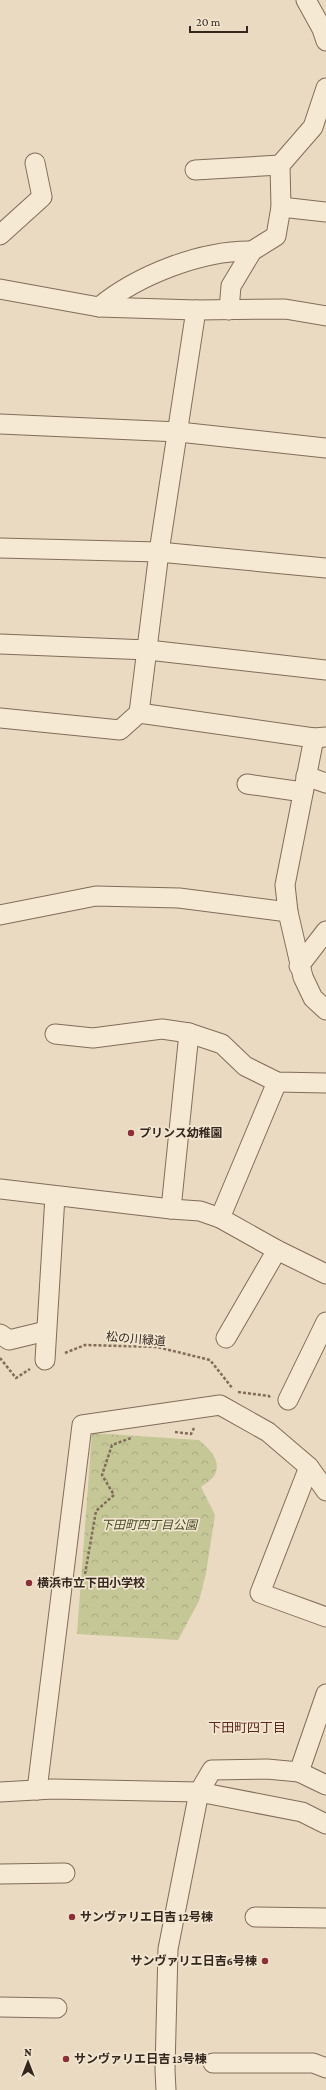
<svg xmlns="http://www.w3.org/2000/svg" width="326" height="2090" font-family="'Crimson Pro','Noto Sans JP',serif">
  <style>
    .park { fill: url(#park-crowns) }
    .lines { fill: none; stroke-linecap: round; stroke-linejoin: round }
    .minor-casing { stroke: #826c5a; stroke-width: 21 }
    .path { stroke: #826c5a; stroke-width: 2.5; stroke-dasharray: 3 2; stroke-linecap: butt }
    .minor { stroke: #f5e9d3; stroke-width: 19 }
    .poi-dot { fill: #8c2f37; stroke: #f2e5d0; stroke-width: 1.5 }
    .labels { text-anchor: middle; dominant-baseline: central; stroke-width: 3.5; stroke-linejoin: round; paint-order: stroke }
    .poi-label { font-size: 12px; font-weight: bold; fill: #33261d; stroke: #f2e5d0; text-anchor: start }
    .street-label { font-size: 12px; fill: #33261d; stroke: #f2e5d0 }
    .park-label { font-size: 12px; font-style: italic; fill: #464d25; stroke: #f2e5d0 }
    .neighbourhood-label { font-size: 13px; fill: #5c2820; stroke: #f2e5d0 }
  </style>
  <defs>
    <pattern id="park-crowns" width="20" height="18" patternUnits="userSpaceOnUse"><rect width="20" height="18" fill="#c5c796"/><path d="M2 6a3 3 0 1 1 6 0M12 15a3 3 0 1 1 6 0" fill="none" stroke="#aaab81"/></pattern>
  </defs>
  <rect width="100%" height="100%" fill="#eadac1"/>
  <!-- park -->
  <path class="park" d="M 92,1433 L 199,1440 C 209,1449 223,1461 214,1476 C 211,1480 205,1484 201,1487 L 215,1515 L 206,1573 L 199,1601 L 178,1640 L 77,1634 Z"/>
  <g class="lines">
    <defs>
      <g id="minor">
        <path d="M 306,0 L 322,29 L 326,41"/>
        <path d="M 195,170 L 280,165"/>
        <path d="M 281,207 L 326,212"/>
        <path d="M 0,235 L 42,197 L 35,163"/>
        <path d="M 0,289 L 99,307 L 196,310 L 285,309 L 326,316"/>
        <path d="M 99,307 C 138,275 202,250 252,251"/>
        <path d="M 229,310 L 231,286 L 252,251 L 276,236 L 281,207 L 280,165 L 313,127 L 326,88"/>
        <path d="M 0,424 L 179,432 L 326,448"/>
        <path d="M 0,548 L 159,552 L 326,568"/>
        <path d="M 0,644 L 148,650 L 326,670"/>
        <path d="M 139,713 L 314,738 L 326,737"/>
        <path d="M 0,718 L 120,730 L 139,713 L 159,552 L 196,310"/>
        <path d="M 314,738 L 285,885 L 288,912 L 303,977 L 313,998 L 326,1010"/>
        <path d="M 306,776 L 326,783"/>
        <path d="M 247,784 L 303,792"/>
        <path d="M 0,915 L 96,896 L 179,898 L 288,912"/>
        <path d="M 299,966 L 326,931"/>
        <path d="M 55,1034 L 93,1038 L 162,1029 L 189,1033 L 222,1044 L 245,1066 L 277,1082 L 326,1083"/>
        <path d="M 0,1189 L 171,1209 L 200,1211 L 220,1218 L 277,1250 L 326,1274"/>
        <path d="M 171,1209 L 189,1033"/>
        <path d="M 220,1218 L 277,1082"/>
        <path d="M 0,1334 L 9,1340 L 46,1331"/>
        <path d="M 226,1338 L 277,1250"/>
        <path d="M 45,1360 L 55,1196"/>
        <path d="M 288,1400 L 326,1322"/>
        <path d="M 309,1467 L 260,1593 L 326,1617"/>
        <path d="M 299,1772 L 326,1694"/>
        <path d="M 37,1790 L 82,1425 L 220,1405 L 268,1432 L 309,1467 L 326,1491"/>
        <path d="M 0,1792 L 53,1789 L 199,1792 L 302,1812 L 326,1824"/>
        <path d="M 0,1874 L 65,1873"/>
        <path d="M 255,1917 L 326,1918"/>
        <path d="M 0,2007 L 57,2008"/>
        <path d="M 213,2063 L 313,2063 L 326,2068"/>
        <path d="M 166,2090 L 165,2070 L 168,1949 L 199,1792 L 212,1770 L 267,1769 L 299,1772 L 326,1785"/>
      </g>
    </defs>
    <!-- minor casing -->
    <use href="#minor" class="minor-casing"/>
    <!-- path -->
    <g class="path">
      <path d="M 65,1353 L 85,1345 L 157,1347 L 210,1360 L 233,1389"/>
      <path d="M 0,1358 L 16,1378 L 30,1369"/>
      <path d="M 238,1392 L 269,1396 L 270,1398"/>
      <path d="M 175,1432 L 191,1434 L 194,1428"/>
      <path d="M 85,1574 L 96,1511 L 114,1495 L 102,1475 L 112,1445 L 131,1438"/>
    </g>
    <!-- minor -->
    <use href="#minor" class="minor"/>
  </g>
  <!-- markers -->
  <g class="poi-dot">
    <circle cx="131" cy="1133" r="4"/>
    <circle cx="29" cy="1583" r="4"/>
    <circle cx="72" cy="1917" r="4"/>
    <circle cx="265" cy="1961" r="4"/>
    <circle cx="66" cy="2059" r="4"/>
  </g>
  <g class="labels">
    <!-- poi labels -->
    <g class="poi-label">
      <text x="139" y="1133">プリンス幼稚園</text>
      <text x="37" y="1583">横浜市立下田小学校</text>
      <text x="80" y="1917">サンヴァリエ日吉 12号棟</text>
      <text x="257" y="1961" text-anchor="end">サンヴァリエ日吉6号棟</text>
      <text x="74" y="2059">サンヴァリエ日吉 13号棟</text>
    </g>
    <!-- street labels -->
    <g class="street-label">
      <text transform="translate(136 1339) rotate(5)">松の川緑道</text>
    </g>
    <!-- park labels -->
    <g class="park-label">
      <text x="149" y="1525">下田町四丁目公園</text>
    </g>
    <!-- neighbourhood labels -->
    <g class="neighbourhood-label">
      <text x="247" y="1727">下田町四丁目</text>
    </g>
  </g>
  <!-- north arrow -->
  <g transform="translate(28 2062)" stroke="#f2e5d0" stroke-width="3" paint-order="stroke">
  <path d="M0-3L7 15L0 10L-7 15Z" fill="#33261d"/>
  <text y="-6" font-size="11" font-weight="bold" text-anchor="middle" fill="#33261d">N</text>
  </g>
  <!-- scale -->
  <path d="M190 26v6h57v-6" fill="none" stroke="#33261d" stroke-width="2"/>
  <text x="196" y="26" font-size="12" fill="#33261d" stroke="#f2e5d0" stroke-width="3" paint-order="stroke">20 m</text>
</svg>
